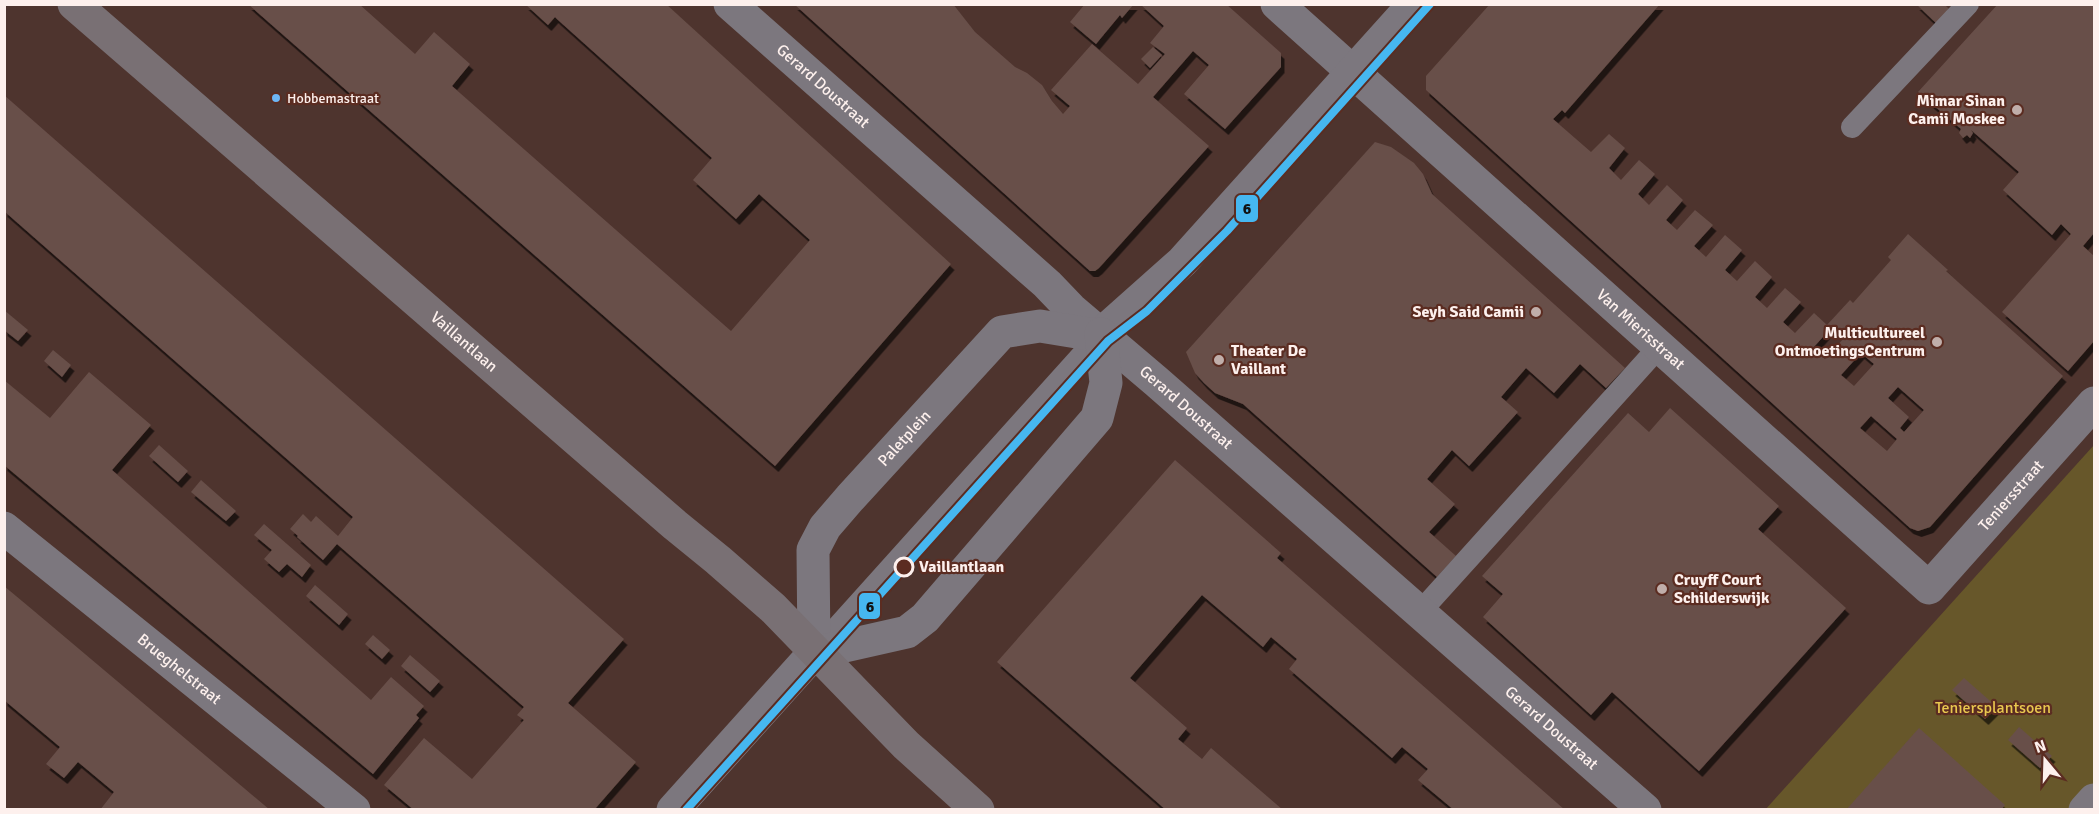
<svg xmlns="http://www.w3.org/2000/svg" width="2099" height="814" font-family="Signika,sans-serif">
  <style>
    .green { fill: #67572a }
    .building { fill: #684f49; fill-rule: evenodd; filter: url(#shadow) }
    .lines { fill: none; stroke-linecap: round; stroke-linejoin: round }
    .lane { stroke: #7c777e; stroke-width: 22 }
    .street { stroke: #7c777e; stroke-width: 33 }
    .secondary { stroke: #797074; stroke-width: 33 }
    .tram-1-casing { stroke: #5b2c21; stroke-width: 12 }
    .tram-1 { stroke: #46b7f0; stroke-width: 8 }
    .bus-dot { fill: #6db6f5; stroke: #5b2c21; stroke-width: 2 }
    .poi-dot { fill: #c0aeaa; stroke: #5b2c21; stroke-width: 2 }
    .stop-dot { fill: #5b2c21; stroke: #fdf0ed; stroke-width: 3 }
    .labels { text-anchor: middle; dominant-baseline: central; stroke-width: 4.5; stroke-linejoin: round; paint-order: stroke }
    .bus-label { font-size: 14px; fill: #fdf0ed; stroke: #5b2c21; text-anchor: start }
    .street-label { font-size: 16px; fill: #fdf0ed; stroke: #5b2c21 }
    .poi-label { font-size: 16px; font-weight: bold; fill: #fdf0ed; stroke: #5b2c21; text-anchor: end }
    .stop-label { font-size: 16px; font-weight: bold; fill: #fdf0ed; stroke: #5b2c21; text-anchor: start }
    .park-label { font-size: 16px; fill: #e9c84f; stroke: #5b2c21 }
    .line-badge { stroke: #5b2c21; stroke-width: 2 }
    .pale-badge-label { font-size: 16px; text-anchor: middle; font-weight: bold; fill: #111 }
  </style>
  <defs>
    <filter id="shadow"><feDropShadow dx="3.5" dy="6" stdDeviation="0" flood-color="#0009"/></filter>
  </defs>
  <rect width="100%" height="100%" fill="#4e342e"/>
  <!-- green -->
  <path class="green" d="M 2094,445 L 2094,790 L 2076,809 L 1765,810 Z"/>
  <!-- building -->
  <g class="building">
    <path d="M 248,4 L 359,4 L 415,54 L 434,32 L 470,64 L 452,86 L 731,331 L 810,240 L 759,194 L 736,219 L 693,180 L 712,158 L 558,20 L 555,17 L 548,25 L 525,4 L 666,4 L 951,264 L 775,466 Z"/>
    <path d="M 794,4 L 953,4 L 975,32 L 1015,67 L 1027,73 L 1042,85 L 1052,101 L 1063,114 L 1070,106 L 1051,90 L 1092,44 L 1138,84 L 1165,54 L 1150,43 L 1164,26 L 1140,4 L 1226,4 L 1281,53 L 1281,67 L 1225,129 L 1184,94 L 1209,65 L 1193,51 L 1153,97 L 1209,146 L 1099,268 L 1095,271 L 1090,271 Z"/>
    <path d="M 1085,4 L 1134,4 L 1122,18 L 1120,15 L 1096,44 L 1070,22 Z"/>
    <path d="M 1490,4 L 1660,4 L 1565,113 L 1562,110 L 1553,119 L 1591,152 L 1609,134 L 1625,148 L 1609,168 L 1621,180 L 1639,160 L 1655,174 L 1638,194 L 1649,205 L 1667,185 L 1683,200 L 1666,220 L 1677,230 L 1695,210 L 1713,225 L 1694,246 L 1706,257 L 1725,235 L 1742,250 L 1725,270 L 1737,281 L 1755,261 L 1772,277 L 1755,297 L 1767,308 L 1785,288 L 1801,302 L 1783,322 L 1795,333 L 1814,313 L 1827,325 L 1850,300 L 1853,303 L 1891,260 L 1888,257 L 1908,234 L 1948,270 L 1946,271 L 1958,282 L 2063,376 L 1930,527 L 1918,531 L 1910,528 L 1426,90 L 1426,76 ZM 1832,327 L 1844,338 L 1825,359 L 1812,349 ZM 1861,353 L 1874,364 L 1854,386 L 1841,375 ZM 1898,387 L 1924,410 L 1904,432 L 1900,428 L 1909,417 L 1888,398 ZM 1871,416 L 1897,439 L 1887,451 L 1860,428 Z"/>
    <path d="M 1916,4 L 1944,4 L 1951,11 L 1938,25 Z"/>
    <path d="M 1998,4 L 2094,4 L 2094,233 L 2083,246 L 2094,256 L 2094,341 L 2068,371 L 2002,312 L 2071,234 L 2061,224 L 2052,235 L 2003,190 L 2019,172 L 1971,130 L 1973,133 L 1970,138 L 1967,135 L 1963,138 L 1959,133 L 1961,129 L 1918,92 Z"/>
    <path d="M 1153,47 L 1162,55 L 1150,68 L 1141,59 Z"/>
    <path d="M 4,95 L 624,639 L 568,703 L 636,762 L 594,810 L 414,810 L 384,785 L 424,738 L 472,779 L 524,720 L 517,715 L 524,707 L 337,544 L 323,560 L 297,537 L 298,536 L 290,529 L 303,514 L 311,522 L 316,516 L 338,536 L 353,517 L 4,211 Z"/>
    <path d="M 1375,142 L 1391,147 L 1414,163 L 1423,174 L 1432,194 L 1625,368 L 1606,388 L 1580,364 L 1554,393 L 1526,368 L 1501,397 L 1518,412 L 1469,466 L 1452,450 L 1427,479 L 1455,504 L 1429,532 L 1456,556 L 1437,577 L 1243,404 L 1215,393 L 1204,383 L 1195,373 L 1186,352 Z"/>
    <path d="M 4,310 L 28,330 L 18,341 L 4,330 Z"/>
    <path d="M 53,350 L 71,365 L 62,377 L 44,361 Z"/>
    <path d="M 89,372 L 151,425 L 112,470 L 371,700 L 391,677 L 424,706 L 416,715 L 419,718 L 373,774 L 4,465 L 4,380 L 50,418 Z"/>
    <path d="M 1670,408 L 1779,506 L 1758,529 L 1846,608 L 1699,771 L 1612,692 L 1591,715 L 1483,617 L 1503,594 L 1482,576 L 1628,413 L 1649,432 Z"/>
    <path d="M 159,445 L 188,471 L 178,482 L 149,456 Z"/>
    <path d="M 1175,460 L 1281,553 L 1277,558 L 1565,810 L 1454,810 L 1418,780 L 1428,769 L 1402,747 L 1392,758 L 1289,669 L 1297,659 L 1271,637 L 1263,647 L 1202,595 L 1130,678 L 1187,728 L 1178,739 L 1202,759 L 1211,748 L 1283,810 L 1166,810 L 997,662 Z"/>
    <path d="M 201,480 L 236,511 L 226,521 L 191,492 Z"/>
    <path d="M 264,524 L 311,565 L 302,577 L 287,564 L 279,572 L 264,559 L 272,550 L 254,535 Z"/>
    <path d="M 315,585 L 348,614 L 339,625 L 306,596 Z"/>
    <path d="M 4,586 L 34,611 L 270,810 L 100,810 L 114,792 L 78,762 L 64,778 L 46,764 L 60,747 L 4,700 Z"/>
    <path d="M 373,635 L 390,650 L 382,659 L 365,644 Z"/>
    <path d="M 410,655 L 440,681 L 430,692 L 401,666 Z"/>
    <path d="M 1964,678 L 1997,707 L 1985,719 L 1952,690 Z"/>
    <path d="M 2019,727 L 2052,756 L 2040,768 L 2008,740 Z"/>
    <path d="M 1919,728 L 2005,805 L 2001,810 L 1846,810 Z"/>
  </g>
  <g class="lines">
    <!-- lane -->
    <g class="lane">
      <path d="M 1852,127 L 1968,4"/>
      <path d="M 1420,612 L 1659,347"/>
      <path d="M 814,653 L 1101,334"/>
    </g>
    <!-- street -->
    <g class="street">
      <path id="s1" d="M 730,4 L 1047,284 L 1071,309 L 1157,382 L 1645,810"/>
      <path id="s2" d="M 1277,4 L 1929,588 L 2094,403"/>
      <path d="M 1101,334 L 1182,262 L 1414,4"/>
      <path id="s3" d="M 4,528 L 354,810"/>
      <path id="s4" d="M 814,653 L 813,550 L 825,527 L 850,498 L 1002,332 L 1040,326 L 1089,334 L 1101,334"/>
      <path d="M 814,653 L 907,632 L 925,618 L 1097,418 L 1106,383 L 1101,334"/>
      <path d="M 673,810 L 814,653"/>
      <path d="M 2085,810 L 2094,800"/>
    </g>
    <!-- secondary -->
    <path class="secondary" id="s5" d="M 74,4 L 675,525 L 718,560 L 773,608 L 906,745 L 978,810"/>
    <defs>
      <path id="tram-1" d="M 686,810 L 1108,341 L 1147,311 L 1227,231 L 1430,4"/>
    </defs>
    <!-- tram-1 casing -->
    <use href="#tram-1" class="tram-1-casing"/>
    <!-- tram-1 -->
    <use href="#tram-1" class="tram-1"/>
  </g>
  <!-- markers -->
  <circle class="bus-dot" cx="276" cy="98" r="5"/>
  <g class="poi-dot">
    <circle cx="2017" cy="110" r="6"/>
    <circle cx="1536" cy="312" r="6"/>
    <circle cx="1937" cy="342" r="6"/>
    <circle cx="1219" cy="360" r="6"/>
    <circle cx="1662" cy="589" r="6"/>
  </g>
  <circle class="stop-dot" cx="904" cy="567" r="9"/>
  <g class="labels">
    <!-- bus labels -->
    <g class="bus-label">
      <text x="287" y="98">Hobbemastraat</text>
    </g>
    <!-- street labels -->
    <g class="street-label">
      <text stroke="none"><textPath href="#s1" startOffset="124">Gerard Doustraat</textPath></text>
      <text stroke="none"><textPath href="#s2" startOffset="488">Van Mierisstraat</textPath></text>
      <text stroke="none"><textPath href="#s5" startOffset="516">Vaillantlaan</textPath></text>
      <text stroke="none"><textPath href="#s1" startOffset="609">Gerard Doustraat</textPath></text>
      <text stroke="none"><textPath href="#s4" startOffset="248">Paletplein</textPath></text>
      <text stroke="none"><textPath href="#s2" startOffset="999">Teniersstraat</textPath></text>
      <text stroke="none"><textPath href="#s3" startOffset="225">Brueghelstraat</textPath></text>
      <text stroke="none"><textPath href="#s1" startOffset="1095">Gerard Doustraat</textPath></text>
    </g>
    <!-- poi labels -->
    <g class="poi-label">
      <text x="2005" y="101">Mimar Sinan<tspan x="2005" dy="18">Camii Moskee</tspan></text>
      <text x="1524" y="312">Seyh Said Camii</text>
      <text x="1925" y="333">Multicultureel<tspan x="1925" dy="18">OntmoetingsCentrum</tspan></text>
      <text x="1231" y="351" text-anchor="start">Theater De<tspan x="1231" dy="18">Vaillant</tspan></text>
      <text x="1674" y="580" text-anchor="start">Cruyff Court<tspan x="1674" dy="18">Schilderswijk</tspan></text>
    </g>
    <!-- stop labels -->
    <g class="stop-label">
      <text x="919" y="567">Vaillantlaan</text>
    </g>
    <!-- park labels -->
    <g class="park-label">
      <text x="1993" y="708">Teniersplantsoen</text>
    </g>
  </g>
  <g class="line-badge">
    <rect x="1235" y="194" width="24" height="29" rx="6" fill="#46b7f0"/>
    <rect x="858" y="592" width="23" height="28" rx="6" fill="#46b7f0"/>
  </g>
  <g class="pale-badge-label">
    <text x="1247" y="214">6</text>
    <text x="870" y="612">6</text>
  </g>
  <!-- border -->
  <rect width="2099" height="814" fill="none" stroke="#fdf0ed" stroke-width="12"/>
  <!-- north arrow -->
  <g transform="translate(2045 760) rotate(341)" stroke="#5b2c21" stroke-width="4.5" paint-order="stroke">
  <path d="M0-4.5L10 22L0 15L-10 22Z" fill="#fdf0ed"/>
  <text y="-9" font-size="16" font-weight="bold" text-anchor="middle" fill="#fdf0ed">N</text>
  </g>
</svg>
